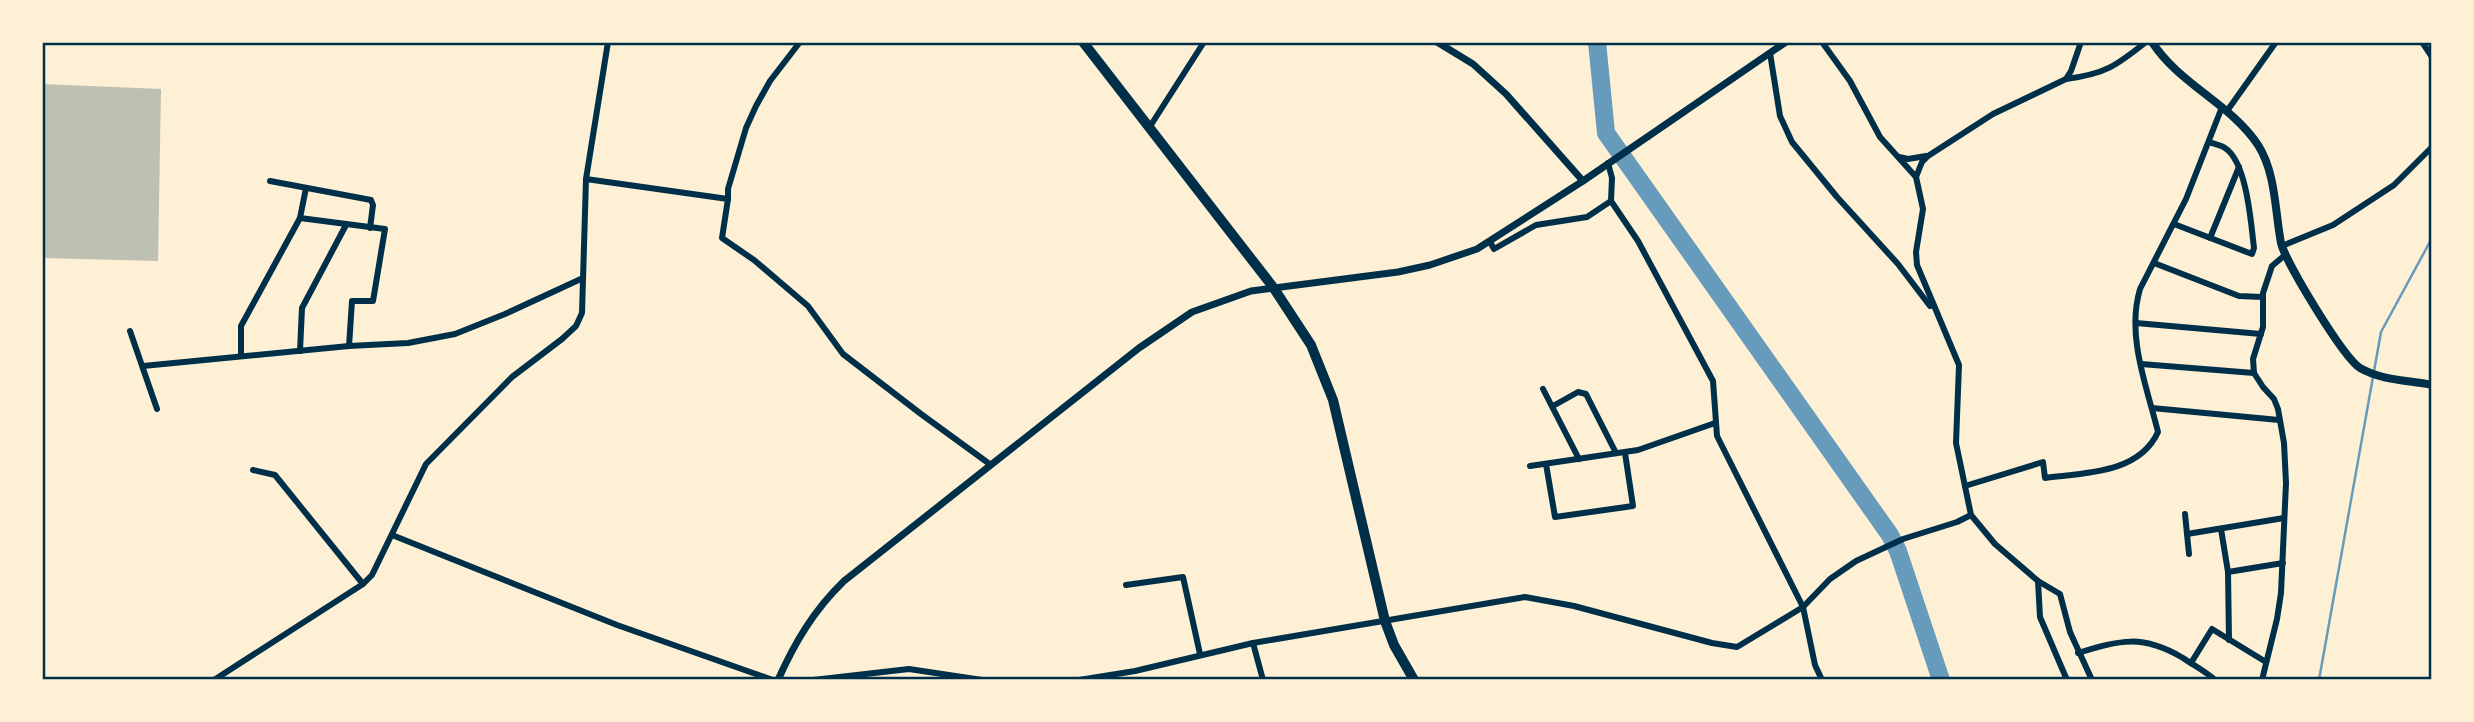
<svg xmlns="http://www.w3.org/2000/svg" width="2474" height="722" font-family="'DM Sans',sans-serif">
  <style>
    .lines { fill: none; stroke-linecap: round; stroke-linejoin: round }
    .stream { stroke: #669bbc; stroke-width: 2.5 }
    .river { stroke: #669bbc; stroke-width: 18 }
    .building { fill: #bec0b2 }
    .minor { stroke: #003049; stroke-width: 6 }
    .tertiary { stroke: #003049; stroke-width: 7 }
    .secondary { stroke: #003049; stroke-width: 8 }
    .primary { stroke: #003049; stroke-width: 10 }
    .neatline { fill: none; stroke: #003049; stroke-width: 2.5 }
  </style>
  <rect width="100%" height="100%" fill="#fdf0d5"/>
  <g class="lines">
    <!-- stream -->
    <path class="stream" d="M 2319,680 L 2381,332 L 2432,238"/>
    <!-- river -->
    <path class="river" d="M 1597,42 L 1606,133 L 1890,535 L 1898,551 L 1941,680"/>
  </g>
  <!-- building -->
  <path class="building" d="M 42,84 L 161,89 L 158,261 L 42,258 Z"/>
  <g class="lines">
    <!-- minor -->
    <g class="minor">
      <path d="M 800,42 L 770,81 L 756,106 L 746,128 L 728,189 L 728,199 L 722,238 L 754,260 L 808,306 L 843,354 L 921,414 L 991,465"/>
      <path d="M 2422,42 L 2432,57"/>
      <path d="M 1770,53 L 1780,116 L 1792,142 L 1837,197 L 1898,264 L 1930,306"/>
      <path d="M 2066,79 C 2105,74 2116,66 2146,42"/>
      <path d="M 2227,111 L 2276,42"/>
      <path d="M 1149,128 L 1204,42"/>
      <path d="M 1899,157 L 1908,159 L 1926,156"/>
      <path d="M 1608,163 L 1612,178 L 1611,201 L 1638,241 L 1713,381 L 1717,436 L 1803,607 L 1815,665 L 1822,680"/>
      <path d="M 1916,177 L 1922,162 L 1928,156 L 1993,114 L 2066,79 L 2071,71 L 2081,42"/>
      <path d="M 586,179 L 728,199"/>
      <path d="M 270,181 L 371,200 L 373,205 L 370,228"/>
      <path d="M 300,218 L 385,229 L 373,301 L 352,301 L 349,346"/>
      <path d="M 2174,224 L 2252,254 L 2254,248 C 2251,224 2247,162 2225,148 C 2221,145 2214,144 2209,142"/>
      <path d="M 2210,238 L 2239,167"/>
      <path d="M 1490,242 L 1494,249 L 1536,225 L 1587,217 L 1611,201"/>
      <path d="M 2282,246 L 2333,225 L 2394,185 L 2432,147"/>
      <path d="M 2154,263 L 2239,296 L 2262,297"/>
      <path d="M 2136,323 L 2261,334"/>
      <path d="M 130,331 L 157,409"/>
      <path d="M 300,351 L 302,308 L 346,225"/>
      <path d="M 241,356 L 241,326 L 300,218 L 306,188"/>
      <path d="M 2141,364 L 2254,373"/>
      <path d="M 143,366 L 349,346 L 408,343 L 455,334 L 505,314 L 583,278"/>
      <path d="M 1543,389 L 1579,459"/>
      <path d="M 1553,406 L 1578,392 L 1586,394 L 1616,453"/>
      <path d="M 2152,408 L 2279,420"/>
      <path d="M 1546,464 L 1555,517 L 1633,506 L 1625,453"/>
      <path d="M 1530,466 L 1638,450 L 1715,423"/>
      <path d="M 253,470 L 275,475 L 363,584"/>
      <path d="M 1965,486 L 2043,462 L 2045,478 C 2083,473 2139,474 2158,432 C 2147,387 2126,336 2140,289 L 2186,199 L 2222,107"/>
      <path d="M 2185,514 L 2189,554"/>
      <path d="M 1971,515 L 1995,544 L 2038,581 L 2040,617 L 2067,680"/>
      <path d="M 2221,529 L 2228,572"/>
      <path d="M 2187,534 L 2284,518"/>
      <path d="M 392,535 L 617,625 L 773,680"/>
      <path d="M 2038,581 L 2060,594 L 2070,632 L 2092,680"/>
      <path d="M 1126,585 L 1183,577 L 1200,654"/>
      <path d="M 2229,640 L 2228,572 L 2283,563"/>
      <path d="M 1253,643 L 1263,680"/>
      <path d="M 2078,653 C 2121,640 2142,634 2183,658 C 2193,665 2205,671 2215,680"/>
      <path d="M 2191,663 L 2212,629 L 2266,662"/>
      <path d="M 214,680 L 363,584 L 372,575 L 426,464 L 512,377 L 562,339 L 576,326 L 582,313 L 586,179 L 608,42"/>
      <path d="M 813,680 L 909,669 L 982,680"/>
      <path d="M 1079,680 L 1135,671 L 1253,643 L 1525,597 L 1574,606 L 1712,643 L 1737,647 L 1803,607 L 1830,579 L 1856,561 L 1903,539 L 1957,522 L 1971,515 L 1956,443 L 1959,365 L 1917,265 L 1916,252 L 1923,209 L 1916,177 L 1880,137 L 1850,81 L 1822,42"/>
      <path d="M 2262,680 L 2277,619 L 2281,593 L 2286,483 L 2284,443 L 2278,409 L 2274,399 L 2263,387 L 2254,373 L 2253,359 L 2263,327 L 2263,293 L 2272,266 L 2285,255"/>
    </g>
    <!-- tertiary -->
    <g class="tertiary">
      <path d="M 1437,42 L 1473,64 L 1506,94 L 1583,181"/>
      <path d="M 778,680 C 795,642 814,610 844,581 L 1139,348 L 1192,312 L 1251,291 L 1398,272 L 1430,265 L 1477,249 L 1583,181 L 1786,42"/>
    </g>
    <!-- secondary -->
    <path class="secondary" d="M 2152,42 C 2180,85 2230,103 2258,145 C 2276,173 2275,212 2281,243 C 2286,263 2343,357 2360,368 C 2383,381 2408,380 2432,385"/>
    <!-- primary -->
    <path class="primary" d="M 1083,42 L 1273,287 L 1311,345 L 1333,400 L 1385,621 L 1394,645 L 1414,680"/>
  </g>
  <!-- border -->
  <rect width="2474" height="722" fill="none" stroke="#fdf0d5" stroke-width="88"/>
  <rect x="44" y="44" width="2386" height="634" class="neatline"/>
</svg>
